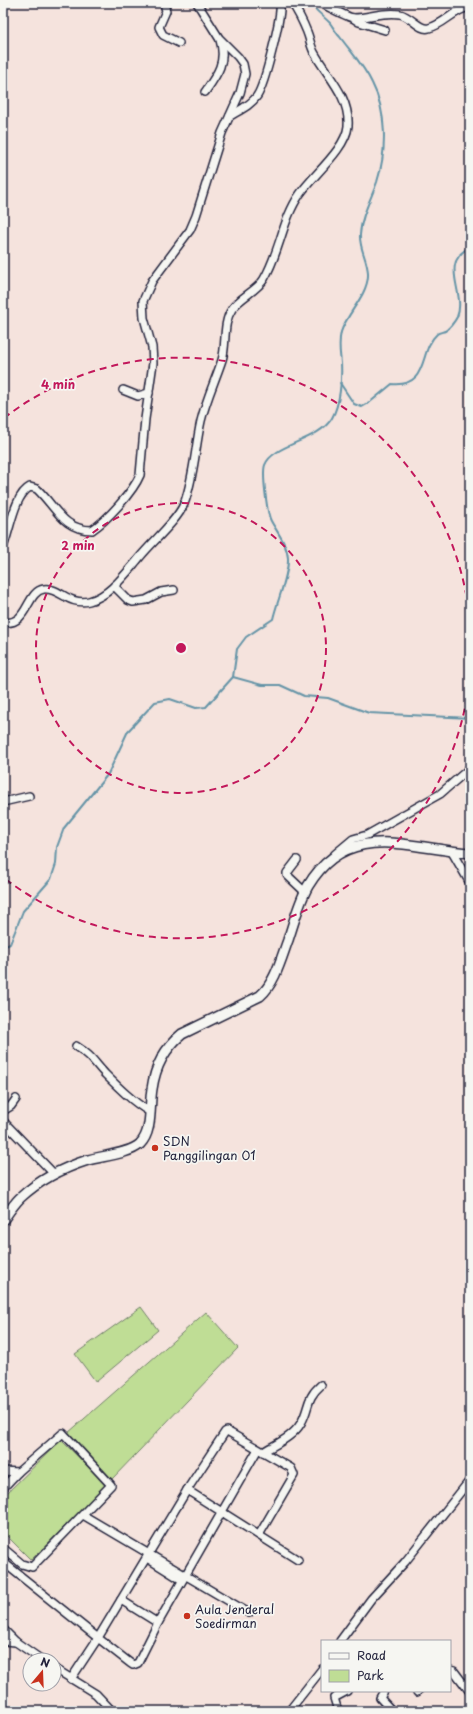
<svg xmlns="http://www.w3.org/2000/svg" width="473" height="1714" font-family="'Playpen Sans',sans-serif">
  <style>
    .green { fill: #bfdd95; stroke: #708068 }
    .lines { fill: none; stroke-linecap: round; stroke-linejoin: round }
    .stream { stroke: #6594a7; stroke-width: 2 }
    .street-casing { stroke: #22223b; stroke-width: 10 }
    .secondary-casing { stroke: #22223b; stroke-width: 12 }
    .street { stroke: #f6f6f2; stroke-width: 7 }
    .secondary { stroke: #f6f6f2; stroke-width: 9 }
    .ring { fill: none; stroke: #c2185b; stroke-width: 2; stroke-dasharray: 7 5 }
    .poi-dot { fill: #c8321e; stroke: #f6f6f2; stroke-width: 1.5 }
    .labels { text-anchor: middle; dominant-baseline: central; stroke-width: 3.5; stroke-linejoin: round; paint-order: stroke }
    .poi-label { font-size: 12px; fill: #22223b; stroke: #f6f6f2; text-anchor: start }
    .centre { fill: #c2185b; stroke: #f6f6f2; stroke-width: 2 }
    .ring-label { font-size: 12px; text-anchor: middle; font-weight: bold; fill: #c2185b; stroke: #f6f6f2; stroke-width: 3.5; stroke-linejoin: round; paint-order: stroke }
  </style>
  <rect width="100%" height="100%" fill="#f5e3dd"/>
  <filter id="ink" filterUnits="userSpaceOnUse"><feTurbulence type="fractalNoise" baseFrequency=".025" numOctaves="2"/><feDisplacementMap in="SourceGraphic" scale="8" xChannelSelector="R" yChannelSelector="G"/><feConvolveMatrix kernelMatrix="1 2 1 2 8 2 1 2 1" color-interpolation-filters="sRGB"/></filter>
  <g filter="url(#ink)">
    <!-- green -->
    <g class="green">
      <path d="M 141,1307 L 158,1330 L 96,1382 L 75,1354 Z"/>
      <path d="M 206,1312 L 238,1348 L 112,1479 L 68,1433 Z"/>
      <path d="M 61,1440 L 107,1485 L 31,1560 L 3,1532 L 3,1497 Z"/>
    </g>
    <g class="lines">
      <!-- stream -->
      <g class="stream">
        <path d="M 340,383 L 354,404 L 362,407 L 369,403 L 392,384 C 430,387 418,351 437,334 C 439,332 443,332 445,331 C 449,329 455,321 457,317 C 467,293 438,264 470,247"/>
        <path d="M 233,677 L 262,685 L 280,685 L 304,696 L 328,698 L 369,713 L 470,718"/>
        <path d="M 3,947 L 10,944 L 23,911 L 51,879 L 56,864 L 57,847 L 64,828 L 108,774 L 128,731 L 155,702 L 170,699 L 196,708 L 206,707 L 233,677 L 237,649 L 246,637 L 273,619 C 277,601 289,575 288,558 C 287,544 277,532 271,521 C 267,514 262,473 265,465 C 273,444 319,441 332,418 C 340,404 342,380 341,363 C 340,352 338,344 341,332 C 347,313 367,296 368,276 C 369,262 359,249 360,235 C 361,216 371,199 377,182 C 387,151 387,112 372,83 C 364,66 351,52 340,37 C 336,33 333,27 330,23 C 323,16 316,11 310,3"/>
      </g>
      <defs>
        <g id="street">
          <path d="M 164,3 L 166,11 L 159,27 L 163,35 L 179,43"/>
          <path d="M 320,3 C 328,6 348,18 354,18 C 369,18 384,11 400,14 C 412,17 420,31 429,28 C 445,24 454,9 470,7"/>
          <path d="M 353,18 L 359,22 L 385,30"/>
          <path d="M 205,92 C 217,75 227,62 220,40"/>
          <path d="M 230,116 C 240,110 251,105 257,96 C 265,84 282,16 280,3"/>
          <path d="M 123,390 L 138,396 L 149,393"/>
          <path d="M 3,547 C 10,531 14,495 30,487 L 37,489 C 56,507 63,530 92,530 C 107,520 133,492 140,475 L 145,419 L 153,363 L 152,347 L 144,318 L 143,301 L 152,281 L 190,230 L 196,216 L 222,133 L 240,93 L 245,74 L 243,64 L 238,57 L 219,38 L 197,3"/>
          <path d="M 114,586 L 128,600 L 133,602 L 146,600 L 161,592 L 174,590"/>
          <path d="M 3,622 C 28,627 26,591 44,589 C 59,587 69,606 89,601 C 110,596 127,572 140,557 C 152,542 177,521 184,504 C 194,478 195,448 201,421 C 206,400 215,381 222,360 C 227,344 222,324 232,309 C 240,297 257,291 264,279 C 280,252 282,220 300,194 C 313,175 346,149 348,126 C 350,97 328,77 315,54 C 311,48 310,39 307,32 C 303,22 298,12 292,3"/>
          <path d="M 3,802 L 29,796"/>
          <path d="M 452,852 L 470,883"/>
          <path d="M 335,854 L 353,839 L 367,835 L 440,794 L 470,768"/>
          <path d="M 297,860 L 287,873 L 287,875 L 305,892"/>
          <path d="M 76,1046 C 92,1056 93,1061 105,1074 C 119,1088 133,1102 150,1112"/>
          <path d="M 3,1111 L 11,1106 L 16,1099"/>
          <path d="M 3,1121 L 54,1174"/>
          <path d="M 258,1449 L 158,1623 L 138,1663 L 133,1665 L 130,1663 L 98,1638 L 187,1490 L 225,1432 L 227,1431 L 291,1468 L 294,1475 L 259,1535"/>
          <path d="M 263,1452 C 276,1444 293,1437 301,1423 C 310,1408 305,1399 321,1385"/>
          <path d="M 3,1471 L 18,1472 L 63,1433 L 111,1485 L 32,1567 L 22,1564 L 3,1548"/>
          <path d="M 3,1488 L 18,1472"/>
          <path d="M 187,1490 L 298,1560"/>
          <path d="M 83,1515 L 249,1613"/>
          <path d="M 147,1558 L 182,1580"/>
          <path d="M 3,1562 L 98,1638 L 71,1679"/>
          <path d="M 121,1600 L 158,1623"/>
          <path d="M 3,1629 L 16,1642 L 42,1660"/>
          <path d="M 3,1641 L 16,1642"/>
          <path d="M 340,1641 L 371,1599 L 405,1562 L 470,1480"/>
          <path d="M 54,1668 L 96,1694 L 112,1711"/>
          <path d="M 450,1670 L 454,1671 L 470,1692"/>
          <path d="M 384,1691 L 380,1698 L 392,1711"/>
          <path d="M 417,1692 L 418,1691"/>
          <path d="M 289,1711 L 322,1669"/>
          <path d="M 338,1711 L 334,1698 L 347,1691"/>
        </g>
        <path id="secondary" d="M 3,1220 C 8,1213 13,1205 20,1198 C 38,1181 63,1168 88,1160 C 102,1156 129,1154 140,1144 C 153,1131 149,1105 152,1089 C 155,1067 165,1048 182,1034 L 260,996 C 275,983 281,959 288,940 C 294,922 299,902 308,886 C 347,820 408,848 470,853"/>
      </defs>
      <!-- street casing -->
      <use href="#street" class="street-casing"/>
      <!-- secondary casing -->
      <use href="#secondary" class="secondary-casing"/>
      <!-- street -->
      <use href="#street" class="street"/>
      <!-- secondary -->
      <use href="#secondary" class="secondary"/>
    </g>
  </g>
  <!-- distance rings -->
  <g class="ring">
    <circle cx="181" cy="648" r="145"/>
    <path d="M470 673A290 290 0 0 1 4 878M4 418A290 290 0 0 1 470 623"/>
  </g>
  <!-- markers -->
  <g class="poi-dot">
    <circle cx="155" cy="1148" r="4"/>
    <circle cx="187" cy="1616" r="4"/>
  </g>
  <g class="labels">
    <!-- poi labels -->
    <g class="poi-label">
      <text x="163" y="1141">SDN<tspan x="163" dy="14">Panggilingan 01</tspan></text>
      <text x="195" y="1609">Aula Jenderal<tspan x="195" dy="14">Soedirman</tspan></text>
    </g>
  </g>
  <circle cx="181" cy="648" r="6" class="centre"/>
  <g class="ring-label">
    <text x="58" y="389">4 min</text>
    <text x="78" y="550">2 min</text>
  </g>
  <!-- margin -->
  <rect width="473" height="1714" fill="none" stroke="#f6f6f2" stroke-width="16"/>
  <rect x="8" y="8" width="457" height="1698" fill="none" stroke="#22223b" stroke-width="1.5" filter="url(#ink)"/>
  <!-- legend -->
  <rect x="321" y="1640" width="130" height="52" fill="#f6f6f2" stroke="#a1a1a9"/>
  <rect x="329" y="1653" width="20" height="6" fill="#f6f6f2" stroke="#a1a1a9"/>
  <text x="357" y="1660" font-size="12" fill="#22223b">Road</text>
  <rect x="329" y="1670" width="20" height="12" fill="#bfdd95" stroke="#a1a1a9"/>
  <text x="357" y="1680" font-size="12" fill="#22223b">Park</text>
  <!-- north arrow -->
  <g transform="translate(42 1672) rotate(19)"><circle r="19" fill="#f6f6f2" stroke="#a1a1a9"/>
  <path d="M0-3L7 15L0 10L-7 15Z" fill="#c8321e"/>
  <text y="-6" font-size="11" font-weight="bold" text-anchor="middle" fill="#22223b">N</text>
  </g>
</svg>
